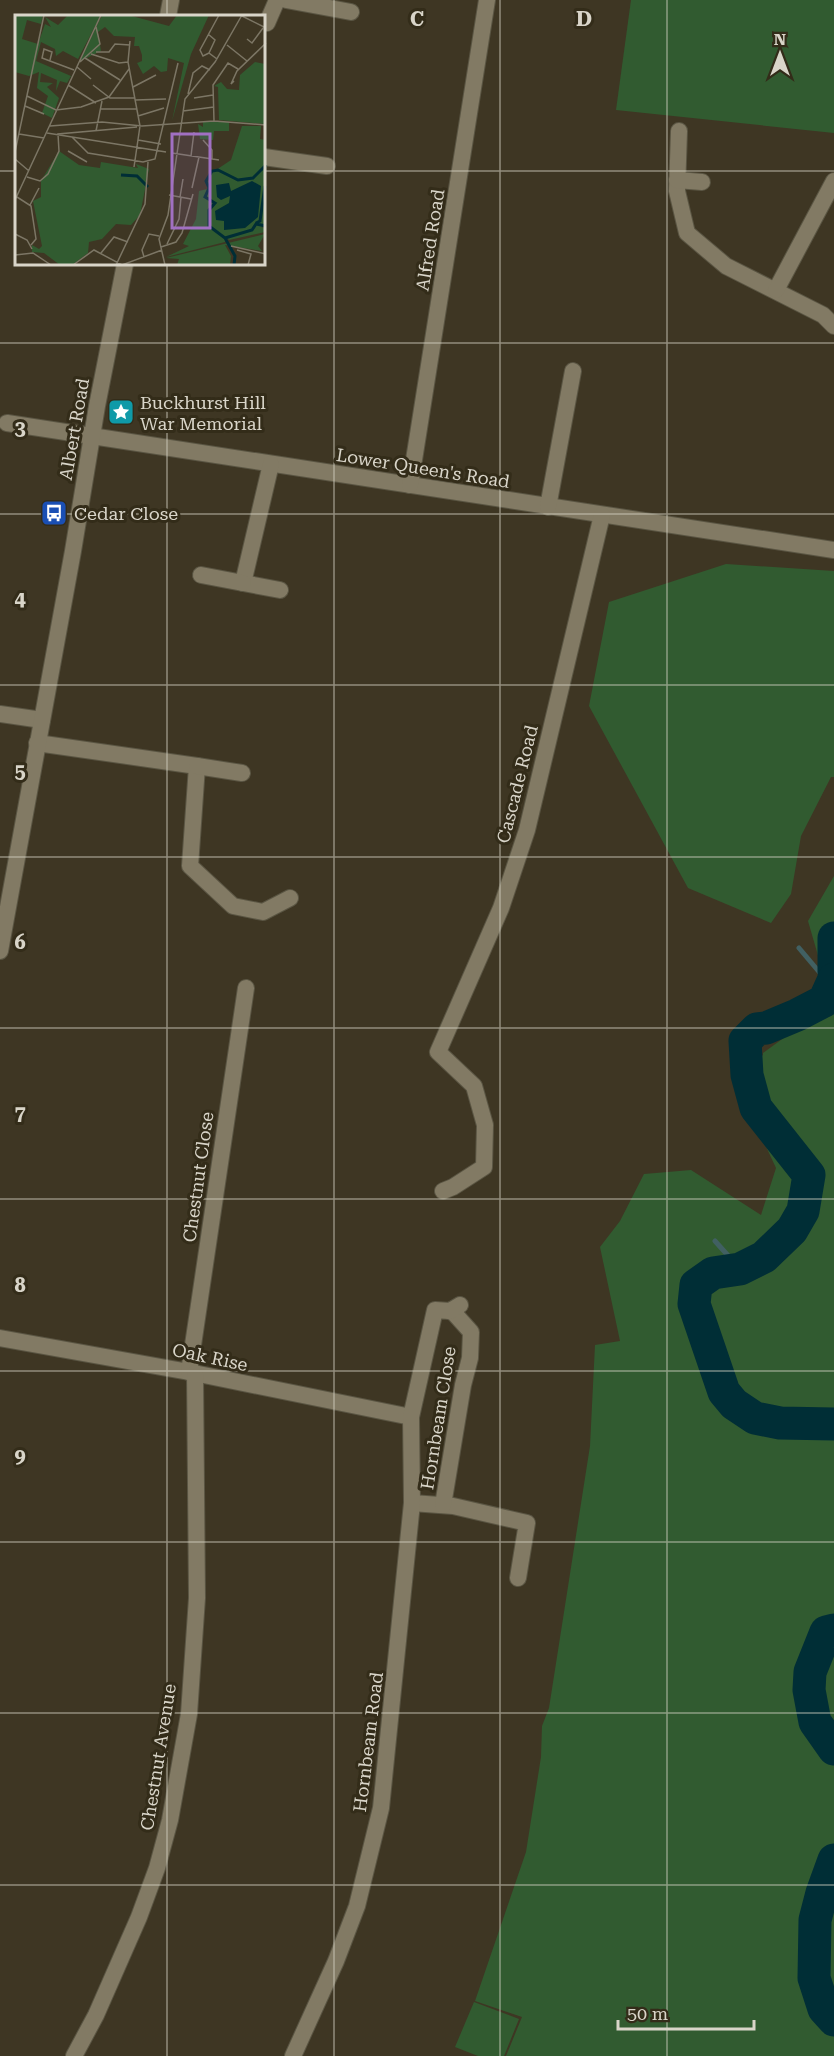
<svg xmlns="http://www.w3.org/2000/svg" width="834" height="2056" font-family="'Roboto Serif',serif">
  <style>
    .green { fill: #315b30 }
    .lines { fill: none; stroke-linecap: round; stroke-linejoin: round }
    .stream { stroke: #416062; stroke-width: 5 }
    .river { stroke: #002e36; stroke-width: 33 }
    .minor-casing { stroke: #5a5543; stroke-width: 18 }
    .tertiary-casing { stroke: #5a5543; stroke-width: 18 }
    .minor { stroke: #827a64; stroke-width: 16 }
    .tertiary { stroke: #827a64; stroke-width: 16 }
    .grid { fill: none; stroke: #d9d5c9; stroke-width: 1.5; stroke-opacity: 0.55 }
    .labels { text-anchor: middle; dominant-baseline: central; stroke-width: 6; stroke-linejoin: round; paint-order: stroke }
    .street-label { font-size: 18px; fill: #d9d5c9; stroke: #332c19 }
    .poi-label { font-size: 18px; fill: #d9d5c9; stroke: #332c19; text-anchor: start }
    .inset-river { fill: none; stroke: #002e36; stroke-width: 3 }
    .inset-road { fill: none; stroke: #7c7665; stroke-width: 1.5 }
    .view { fill: #a170c3; fill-opacity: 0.15; stroke: #a170c3; stroke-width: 3 }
    .inset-edge { fill: none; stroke: #d9d5c9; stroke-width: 3 }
    .grid-label { font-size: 20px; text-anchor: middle; font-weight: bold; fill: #d9d5c9; stroke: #332c19; stroke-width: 6; stroke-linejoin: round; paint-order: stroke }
  </style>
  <rect width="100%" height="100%" fill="#3e3623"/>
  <!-- green -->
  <g class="green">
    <path d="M 631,0 L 834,0 L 834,133 L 616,110 Z"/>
    <path d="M 726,564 L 834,571 L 834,777 L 831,777 L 801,836 L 791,894 L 771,923 L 688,888 L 589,706 L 609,602 Z"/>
    <path d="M 834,876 L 834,2056 L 506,2056 L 522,2017 L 475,2001 L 526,1852 L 541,1757 L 542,1726 L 549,1708 L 590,1446 L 595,1345 L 620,1341 L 600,1247 L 620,1221 L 644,1174 L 691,1170 L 761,1215 L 776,1168 L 733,1076 L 763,1055 L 763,1053 L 807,1021 L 826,983 L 808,921 Z"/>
    <path d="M 474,2002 L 519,2019 L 504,2056 L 478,2056 L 455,2047 Z"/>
  </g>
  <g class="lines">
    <!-- stream -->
    <g class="stream">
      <path d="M 799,948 L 831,986"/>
      <path d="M 715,1241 L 740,1269"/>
    </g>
    <!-- river -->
    <g class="river">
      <path d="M 834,938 L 834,972"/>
      <path d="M 834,979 L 824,1001 L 797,1015 L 766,1028 L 757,1029 L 745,1041 L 747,1075 L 756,1108 L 809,1175 L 803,1211 L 792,1230 L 764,1257 L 740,1269 L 713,1273 L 696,1285 L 694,1304 L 724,1392 L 734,1404 L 755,1418 L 780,1423 L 834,1424"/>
      <path d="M 834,1630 L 826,1632 L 810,1672 L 809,1690 L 815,1722 L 834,1749"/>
      <path d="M 834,1860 L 822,1893 L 815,1920 L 814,1978 L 824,2009 L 834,2020"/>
    </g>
    <defs>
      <g id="minor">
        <path d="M 286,0 L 351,12"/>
        <path d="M 267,23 L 277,0"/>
        <path d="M 679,131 L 677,191 L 687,233 L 726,266 L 823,315 L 834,326"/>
        <path d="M 264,157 L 327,166"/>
        <path d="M 677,180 L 702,182"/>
        <path d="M 776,290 L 834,181"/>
        <path d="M 7,423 L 834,550"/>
        <path d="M 271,464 L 243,583 L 280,590"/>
        <path d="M 410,485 L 487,0"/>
        <path d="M 548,507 L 573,371"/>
        <path d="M 201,575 L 243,583"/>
        <path d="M 0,714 L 42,720"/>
        <path d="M 37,743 L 197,766 L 190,866 L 233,906 L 263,912 L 290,898"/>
        <path d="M 197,766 L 242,773"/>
        <path d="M 443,1191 L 453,1187 L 484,1167 L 485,1125 L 474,1086 L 438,1052 L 501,908 L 527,830 L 602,515"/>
        <path d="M 0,1338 L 189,1372 L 411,1417"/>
        <path d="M 189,1372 L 246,988"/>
        <path d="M 412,1503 L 453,1506 L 527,1523 L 518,1578"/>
        <path d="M 443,1505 L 463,1385 L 470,1358 L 471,1332 L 454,1313 L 450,1311"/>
        <path d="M 74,2056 L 96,2015 L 139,1917 L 157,1868 L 170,1820 L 189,1714 L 197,1598 L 195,1373"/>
        <path d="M 293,2056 L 336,1961 L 357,1906 L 381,1808 L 412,1503 L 411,1417 L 435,1310 L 450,1311 L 460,1305"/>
      </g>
      <g id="tertiary">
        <path d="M 168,16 L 171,0"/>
        <path d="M 0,951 L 73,551 L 97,406 L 125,264"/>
      </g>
    </defs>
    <!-- minor casing -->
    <use href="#minor" class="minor-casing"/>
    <!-- tertiary casing -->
    <use href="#tertiary" class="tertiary-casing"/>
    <!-- minor -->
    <use href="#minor" class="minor"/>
    <!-- tertiary -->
    <use href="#tertiary" class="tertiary"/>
  </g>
  <!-- grid -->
  <path class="grid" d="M 167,0 L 167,16M 334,0 L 334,2056M 500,0 L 500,2056M 667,0 L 667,2056M 0,171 L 16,171M 264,171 L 834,171M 167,264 L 167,2056M 0,343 L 834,343M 0,514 L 834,514M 0,685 L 834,685M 0,857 L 834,857M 0,1028 L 834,1028M 0,1199 L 834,1199M 0,1371 L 834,1371M 0,1542 L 834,1542M 0,1713 L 834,1713M 0,1885 L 834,1885"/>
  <!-- icons -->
  <defs>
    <symbol id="sight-square" viewBox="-11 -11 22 22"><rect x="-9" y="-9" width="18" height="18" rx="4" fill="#0f9aa8" stroke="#332c19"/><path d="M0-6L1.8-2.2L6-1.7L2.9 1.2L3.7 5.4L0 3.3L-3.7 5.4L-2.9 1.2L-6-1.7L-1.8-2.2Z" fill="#fff"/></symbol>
    <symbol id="bus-square" viewBox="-11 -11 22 22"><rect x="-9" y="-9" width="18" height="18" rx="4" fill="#1a4fb4" stroke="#332c19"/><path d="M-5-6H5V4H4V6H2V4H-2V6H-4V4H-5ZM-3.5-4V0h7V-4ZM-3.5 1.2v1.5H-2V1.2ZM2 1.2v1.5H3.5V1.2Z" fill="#fff"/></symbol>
  </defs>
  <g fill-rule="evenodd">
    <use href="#sight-square" x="106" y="397" width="30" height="30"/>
    <use href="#bus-square" x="39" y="498" width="30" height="30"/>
  </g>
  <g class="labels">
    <!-- street labels -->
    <g class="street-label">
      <text transform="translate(430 240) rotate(-81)">Alfred Road</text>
      <text transform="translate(74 429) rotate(-80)">Albert Road</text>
      <text transform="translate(423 468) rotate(9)">Lower Queen's Road</text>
      <text transform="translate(517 784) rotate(-76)">Cascade Road</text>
      <text transform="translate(198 1177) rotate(-82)">Chestnut Close</text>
      <text transform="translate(210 1357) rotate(12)">Oak Rise</text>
      <text transform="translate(438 1418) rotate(-81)">Hornbeam Close</text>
      <text transform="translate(368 1742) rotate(-83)">Hornbeam Road</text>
      <text transform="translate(158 1757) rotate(-81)">Chestnut Avenue</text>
    </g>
    <!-- poi labels -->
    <g class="poi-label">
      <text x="140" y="402">Buckhurst Hill<tspan x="140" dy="21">War Memorial</tspan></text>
      <text x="74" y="513">Cedar Close</text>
    </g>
  </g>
  <!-- overview -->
  <g transform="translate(15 15)">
    <rect width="250" height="250" fill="#3e3623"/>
    <path d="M 0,0 L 28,0 L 26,9 L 12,5 L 7,24 L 23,29 L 30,9 L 36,12 L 30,2 L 43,10 L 53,0 L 86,0 L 63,44 L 48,36 L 41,41 L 40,34 L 26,27 L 21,46 L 56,61 L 52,68 L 45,66 L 41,76 L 42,65 L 26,58 L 25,67 L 38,68 L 32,72 L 44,83 L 37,103 L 27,98 L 33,81 L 22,73 L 24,57 L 14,61 L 0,57 ZM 87,0 L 113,0 L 154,11 L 162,0 L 194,0 L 176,39 L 157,106 L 169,48 L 153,43 L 152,56 L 146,57 L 139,51 L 128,59 L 122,48 L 127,46 L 127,40 L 124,31 L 119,31 L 120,22 L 99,21 L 90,12 L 83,17 L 86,36 L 65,46 ZM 240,47 L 250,49 L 250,109 L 204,105 L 203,72 L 199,71 L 206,67 L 212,74 L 224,75 L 225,60 ZM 188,107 L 214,107 L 214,116 L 199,116 L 198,125 L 185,124 L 183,109 L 188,112 ZM 227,111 L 246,111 L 245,124 L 251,125 L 251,210 L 246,212 L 250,213 L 250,217 L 214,225 L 211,222 L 210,227 L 151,242 L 174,231 L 168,229 L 181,204 L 184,176 L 192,174 L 195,159 L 216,145 ZM 44,136 L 64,150 L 85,153 L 86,147 L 123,153 L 121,149 L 134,154 L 125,200 L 116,210 L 101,209 L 87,224 L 74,227 L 73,238 L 57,250 L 45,250 L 29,238 L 17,237 L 17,230 L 24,234 L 27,231 L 18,186 L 26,182 L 26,166 ZM 250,219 L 243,231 L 247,236 L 210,230 L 216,241 L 215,250 L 162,250 L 164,244 L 151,243 Z" fill="#315b30"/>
    <path d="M 237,166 L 246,171 L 243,202 L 230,213 L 209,215 L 209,206 L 201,205 L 200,196 L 214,188 L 215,181 L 206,185 L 202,182 L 201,170 L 214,168 L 216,176 Z" fill="#002e36"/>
    <path class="inset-river" d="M 106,160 L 122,161 L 133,172M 241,208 L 245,206 L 250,171M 210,223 L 237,215 L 241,209 L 251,211M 219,250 L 220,241 L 210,223 L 194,211 L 194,195 L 200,188 L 190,182 L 194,173 L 191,166 L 197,156 L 203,155 L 223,165 L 238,163 L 251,150"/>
    <path class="inset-road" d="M 227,1 L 251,13M 193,19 L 200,25 L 194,38 L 202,44M 232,24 L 237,28 L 248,13M 115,26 L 113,47 L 125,111M 212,30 L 232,46M 81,37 L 94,37 L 100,29 L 115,30M 194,38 L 188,41 L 185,35 L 204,0M 76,39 L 104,48 L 113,47M 70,43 L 105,65M 35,45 L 37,37 L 29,34 L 27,43 L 59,55M 65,47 L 85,29 L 81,12M 62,52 L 76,64M 219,66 L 216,69 L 222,56 L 251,28M 53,70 L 81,88M 78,70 L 95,83 L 120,83M 118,72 L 141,60M 173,79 L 178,58 L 187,51 L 195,55M 12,81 L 41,95 L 66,92 L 94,82 L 114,54M 179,83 L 198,80M 120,85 L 151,84M 10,91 L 29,99M 86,94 L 122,94M 168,96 L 199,92M 123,101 L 149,93M 199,106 L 198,70 L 213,48 L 223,54M 35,111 L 87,107 L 127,111 L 199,106 L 251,110M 81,116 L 87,86M 32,118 L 151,137M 4,119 L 29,123M 57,122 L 73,138 L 128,147 L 140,144 L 163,48M 123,125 L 146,129M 188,125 L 197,135 L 197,144M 53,136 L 72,147M 0,137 L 29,0M 157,138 L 204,145M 176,141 L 179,117M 0,144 L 14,156M 119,152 L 125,111M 12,162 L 25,166 L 33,159 L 44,136 L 43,119 L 122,112M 177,173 L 184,142M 154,180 L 176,184M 2,182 L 16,191 L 21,224 L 16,230M 165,182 L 168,164M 0,185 L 86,0M 15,190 L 24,173M 0,219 L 12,225 L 17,234M 152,229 L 164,204 L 166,182M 216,231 L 251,239M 146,232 L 161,227 L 167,218 L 178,179M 222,235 L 236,239 L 233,250M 86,238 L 99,222 L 113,227M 0,240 L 18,238 L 36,250M 129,242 L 127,235 L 134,219 L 144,221M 58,250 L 79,235 L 107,250 L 147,235M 101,250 L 130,189 L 133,147M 150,250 L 144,224 L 153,200 L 170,84 L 200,47 L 227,0"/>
    <path class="view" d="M 157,119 L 195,119 L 195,213 L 157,213 Z"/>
    <rect width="250" height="250" class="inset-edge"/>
  </g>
  <g class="grid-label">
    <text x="417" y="26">C</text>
    <text x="584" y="26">D</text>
    <text x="20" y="435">3</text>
    <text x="20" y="606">4</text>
    <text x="20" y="778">5</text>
    <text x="20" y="949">6</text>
    <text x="20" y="1120">7</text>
    <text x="20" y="1292">8</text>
    <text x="20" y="1463">9</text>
  </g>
  <!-- north arrow -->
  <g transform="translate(780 54)" stroke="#332c19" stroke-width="4.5" paint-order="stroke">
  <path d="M0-4.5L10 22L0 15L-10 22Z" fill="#d9d5c9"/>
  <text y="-9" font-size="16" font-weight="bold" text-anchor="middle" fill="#d9d5c9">N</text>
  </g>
  <!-- scale -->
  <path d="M618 2020v9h136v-9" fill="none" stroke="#d9d5c9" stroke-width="3"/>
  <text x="627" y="2020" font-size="18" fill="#d9d5c9" stroke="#332c19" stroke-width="4.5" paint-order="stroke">50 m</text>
</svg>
